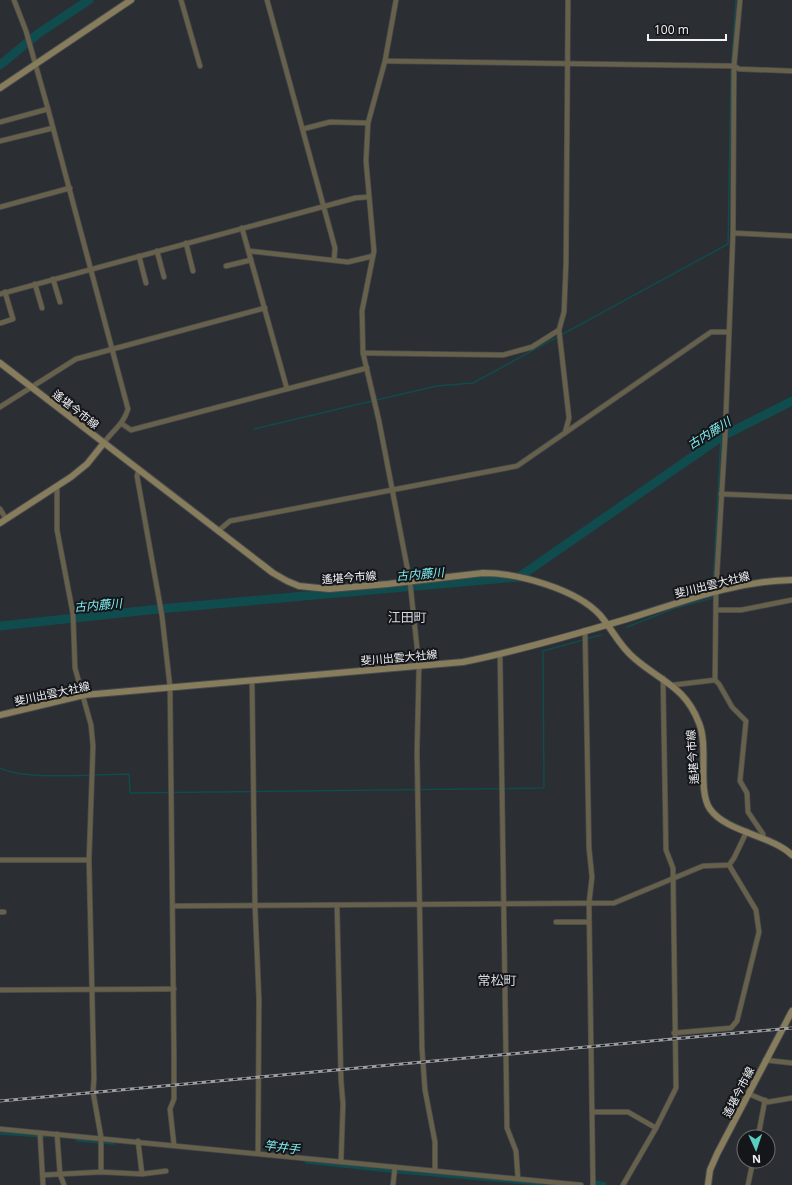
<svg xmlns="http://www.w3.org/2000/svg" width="792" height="1185" font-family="'Open Sans','Noto Sans JP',sans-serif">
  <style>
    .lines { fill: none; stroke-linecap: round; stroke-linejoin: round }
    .stream { stroke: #104b4d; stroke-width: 1.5 }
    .canal { stroke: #104b4d; stroke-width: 5.5 }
    .river { stroke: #104b4d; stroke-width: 9 }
    .street-casing { stroke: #474a4e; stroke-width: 6 }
    .secondary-casing { stroke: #474a4e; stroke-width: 8 }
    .street { stroke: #67614c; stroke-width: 4.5 }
    .secondary { stroke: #877d5c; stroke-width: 6 }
    .rail-casing { stroke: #9c9ea2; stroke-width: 3 }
    .rail { stroke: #151619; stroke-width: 1.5; stroke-dasharray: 4.5; stroke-linecap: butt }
    .labels { text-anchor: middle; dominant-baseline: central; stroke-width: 4; stroke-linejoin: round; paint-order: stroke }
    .street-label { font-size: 11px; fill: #f1f3f6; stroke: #151619 }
    .water-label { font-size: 12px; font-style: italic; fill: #7feef1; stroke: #151619 }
    .quarter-label { font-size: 13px; fill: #d5d9e0; stroke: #151619 }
  </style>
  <rect width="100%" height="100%" fill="#2b2e33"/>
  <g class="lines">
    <!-- stream -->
    <g class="stream">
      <path d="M 376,400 L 437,386 L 473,383 L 728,244 L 731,73 L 736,0"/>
      <path d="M 254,429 L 372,401"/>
      <path d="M 713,586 L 721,437"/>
      <path d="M 627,627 L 675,608 L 713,598"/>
      <path d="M 0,768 C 24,781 99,774 129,774 L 130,793 L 544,788 L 543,651 L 601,635"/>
    </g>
    <!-- canal -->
    <g class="canal">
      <path d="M 0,1132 L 44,1135"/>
      <path d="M 78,1139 L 113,1142"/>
      <path d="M 307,1161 L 400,1171 L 541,1183"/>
      <path d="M 595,1185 L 595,1183 L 604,1185"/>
    </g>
    <!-- river -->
    <g class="river">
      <path d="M 0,65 L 39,33 L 89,0"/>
      <path d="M 0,626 L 159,609 L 519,577 L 721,437 L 792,401"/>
    </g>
    <defs>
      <g id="street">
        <path d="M 14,0 L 26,31 L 48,109 L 128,409 C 124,424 112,431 103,444"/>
        <path d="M 181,0 L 200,66"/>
        <path d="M 267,0 L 335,248 L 334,260"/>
        <path d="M 396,0 L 385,61 L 368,123 L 366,161 L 374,251 L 362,311 L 363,353 L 379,421 L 410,582 L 419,666 L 417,752 L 422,1049 L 425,1090 L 435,1142 L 435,1170"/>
        <path d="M 385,61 L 734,66 L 739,69 L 792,71"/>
        <path d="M 0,122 L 48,109"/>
        <path d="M 303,129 L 330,122 L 368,123"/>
        <path d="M 0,141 L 53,128"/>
        <path d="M 0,207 L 70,188"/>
        <path d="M 242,228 L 287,389"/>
        <path d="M 733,233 L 792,236"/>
        <path d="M 186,243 L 193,271"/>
        <path d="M 157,251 L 164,277"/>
        <path d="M 249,251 L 348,262 L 373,256"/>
        <path d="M 139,256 L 146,283"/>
        <path d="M 226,266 L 251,260"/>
        <path d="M 53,279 L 60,302"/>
        <path d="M 35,284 L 42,308"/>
        <path d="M 0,294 L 355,198 L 368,197"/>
        <path d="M 1,323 L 13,319 L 5,292"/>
        <path d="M 363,353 L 503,355 L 532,347 L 559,330"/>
        <path d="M 0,407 L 76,359 L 265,308"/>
        <path d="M 122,424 L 131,430 L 367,368"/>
        <path d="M 565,433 L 569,418 L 559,330 L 564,312 L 566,264 L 568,0"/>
        <path d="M 139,469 L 137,476 L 162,616 L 170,687 L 174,1057 L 174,1099 L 170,1109 L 174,1145"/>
        <path d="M 57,487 L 57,530 L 73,614 L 75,668 L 91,725 L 93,746 L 89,860 L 94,1079 L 93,1092 L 101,1137 L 101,1172"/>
        <path d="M 721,494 L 792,497"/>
        <path d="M 0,509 L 6,519"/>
        <path d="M 218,531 L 230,521 L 517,466 L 711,332 L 728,332"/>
        <path d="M 716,610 L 741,610 L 792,600"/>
        <path d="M 585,630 L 589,848 L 592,877 L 589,903 L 593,1185"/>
        <path d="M 500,654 L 507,1128 L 516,1151 L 518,1179"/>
        <path d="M 252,680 L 255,906 L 259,1000 L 258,1153"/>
        <path d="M 715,680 L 716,590 L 725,438 L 733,233 L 734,66 L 740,0"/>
        <path d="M 715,680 L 719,684 L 732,707 L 746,721 L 740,781 L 747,793 L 748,812 L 763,834 L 763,838"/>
        <path d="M 673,685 L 715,680"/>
        <path d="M 0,860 L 89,860"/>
        <path d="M 337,905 L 341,1080 L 343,1104 L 341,1161"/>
        <path d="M 173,906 L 614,903 L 703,866 L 729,865 L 734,858 L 747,831"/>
        <path d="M 0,912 L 4,912"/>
        <path d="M 556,922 L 589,922"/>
        <path d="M 0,990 L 174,989"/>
        <path d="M 674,1033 L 731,1028 L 737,1021 L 759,932 L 756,910 L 729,865"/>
        <path d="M 765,1060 L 792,1063"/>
        <path d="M 749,1094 L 768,1102 L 792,1098"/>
        <path d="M 592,1112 L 628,1112 L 656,1128"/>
        <path d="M 0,1129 L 581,1185"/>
        <path d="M 40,1133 L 43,1185"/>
        <path d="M 57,1134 L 60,1174 L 64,1185"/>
        <path d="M 758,1137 L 765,1100"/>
        <path d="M 138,1141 L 142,1174"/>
        <path d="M 43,1175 L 101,1172 L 142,1174 L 166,1171"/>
        <path d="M 393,1185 L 395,1167"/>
        <path d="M 623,1185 L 656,1128 L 676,1088 L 673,868 L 666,850 L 663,678"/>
        <path d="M 748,1185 L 753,1161"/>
      </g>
      <g id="secondary">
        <path d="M 0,88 L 131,0"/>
        <path d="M 0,363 C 91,432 182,503 273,573 L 287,581 L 299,586 L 329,589 L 388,584 L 483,573 C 518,573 576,589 600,615 C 612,629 620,647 634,658 C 660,681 685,686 699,723 C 709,747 697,790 710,809 C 726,832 771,835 792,855"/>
        <path d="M 0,523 L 71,477 L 87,464 L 103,444"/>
        <path d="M 0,715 L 84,695 L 463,662 C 518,651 573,635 627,619 C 682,602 734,581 792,580"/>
        <path d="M 708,1185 L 710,1170 L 717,1154 L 792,1011"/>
      </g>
    </defs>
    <!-- street casing -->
    <use href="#street" class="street-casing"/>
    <!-- secondary casing -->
    <use href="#secondary" class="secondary-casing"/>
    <!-- street -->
    <use href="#street" class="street"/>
    <!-- secondary -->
    <use href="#secondary" class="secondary"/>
    <defs>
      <path id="rail" d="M 0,1101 L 792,1028"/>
    </defs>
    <!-- rail casing -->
    <use href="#rail" class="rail-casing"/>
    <!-- rail -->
    <use href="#rail" class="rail"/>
  </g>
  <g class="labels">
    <!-- street labels -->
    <g class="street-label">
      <text transform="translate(76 409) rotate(38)">遙堪今市線</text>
      <text transform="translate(349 577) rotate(-4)">遙堪今市線</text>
      <text transform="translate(712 584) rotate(-14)">斐川出雲大社線</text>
      <text transform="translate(399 657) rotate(-5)">斐川出雲大社線</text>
      <text transform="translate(52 693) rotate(-12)">斐川出雲大社線</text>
      <text transform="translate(692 757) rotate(-94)">遙堪今市線</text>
      <text transform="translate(738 1092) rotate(-63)">遙堪今市線</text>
    </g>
    <!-- water labels -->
    <g class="water-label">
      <text transform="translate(709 433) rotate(-32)">古内藤川</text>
      <text transform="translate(420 574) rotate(-5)">古内藤川</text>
      <text transform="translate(98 605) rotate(-5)">古内藤川</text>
      <text transform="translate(282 1147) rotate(7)">竿井手</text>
    </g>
    <!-- quarter labels -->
    <g class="quarter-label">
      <text x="407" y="617">江田町</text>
      <text x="497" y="980">常松町</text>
    </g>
  </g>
  <!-- north arrow -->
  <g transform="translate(756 1149) rotate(177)"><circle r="19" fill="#151619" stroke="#6d6e71"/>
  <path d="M0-3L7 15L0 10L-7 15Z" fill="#59cebe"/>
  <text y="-6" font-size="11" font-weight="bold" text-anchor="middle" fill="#f1f3f6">N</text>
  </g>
  <!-- scale -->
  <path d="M648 34v6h78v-6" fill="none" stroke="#f1f3f6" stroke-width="2"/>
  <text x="654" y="34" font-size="12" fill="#f1f3f6" stroke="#151619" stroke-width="3" paint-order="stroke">100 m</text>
</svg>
